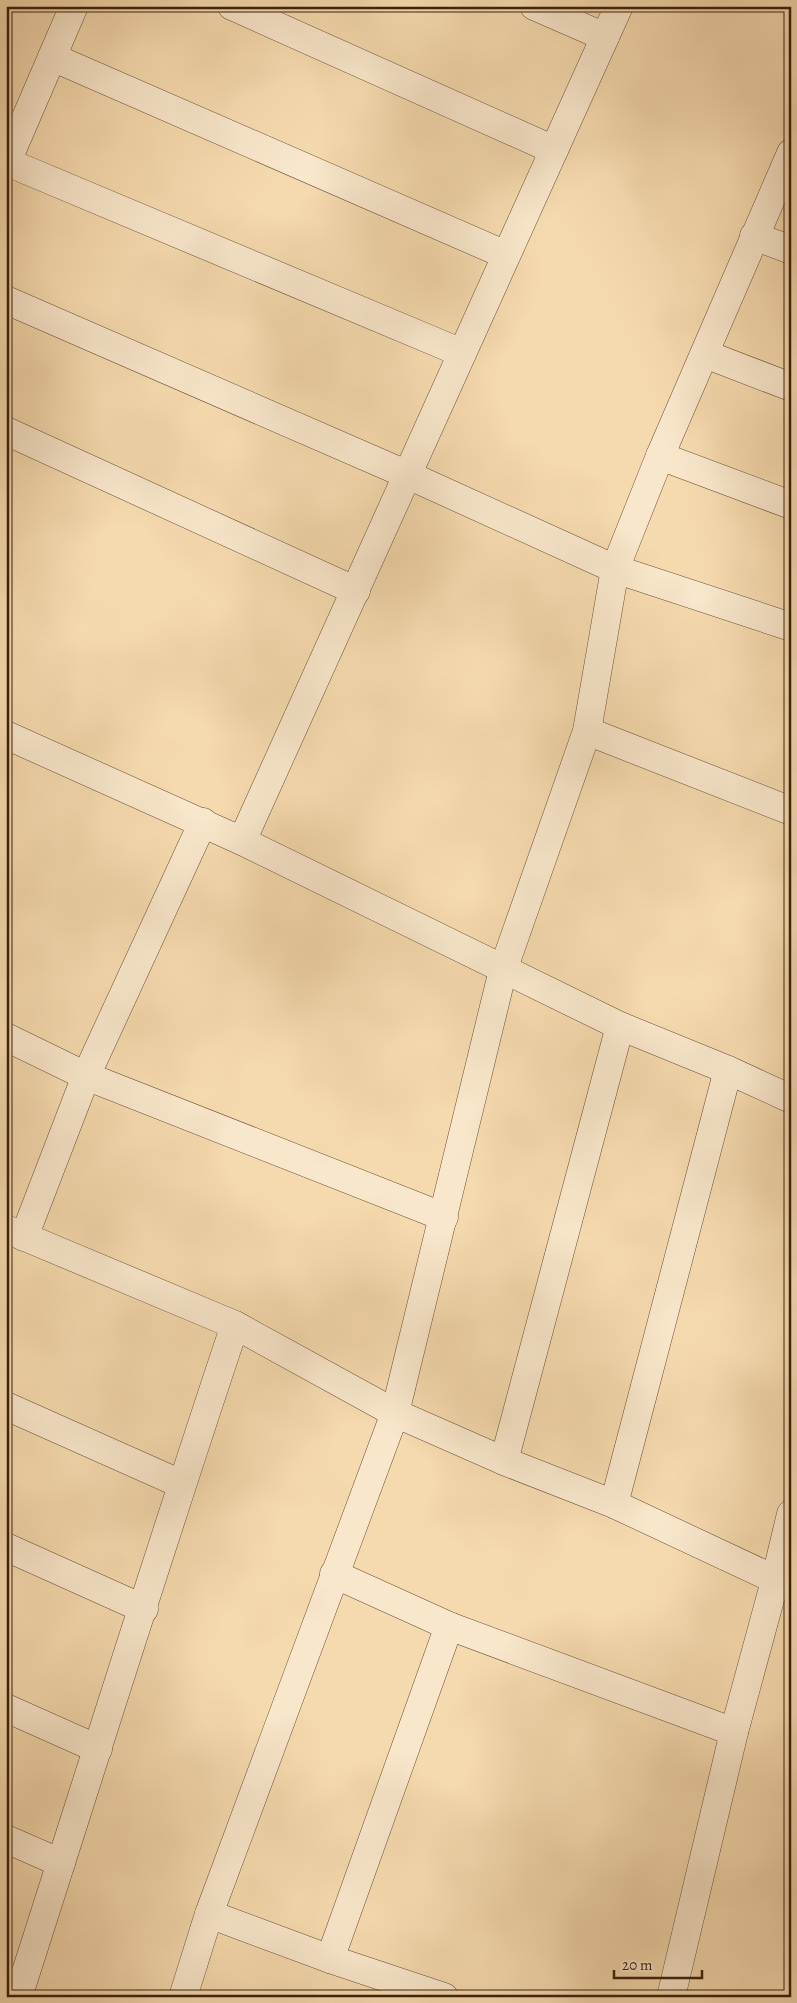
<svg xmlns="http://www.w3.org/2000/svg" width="797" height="2003" font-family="Alegreya,serif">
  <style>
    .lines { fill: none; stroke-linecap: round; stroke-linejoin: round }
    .minor-casing { stroke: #694e36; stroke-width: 29 }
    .minor { stroke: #f9e7cb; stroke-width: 28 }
  </style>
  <rect width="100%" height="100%" fill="#f6daaf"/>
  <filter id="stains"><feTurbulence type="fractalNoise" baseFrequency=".004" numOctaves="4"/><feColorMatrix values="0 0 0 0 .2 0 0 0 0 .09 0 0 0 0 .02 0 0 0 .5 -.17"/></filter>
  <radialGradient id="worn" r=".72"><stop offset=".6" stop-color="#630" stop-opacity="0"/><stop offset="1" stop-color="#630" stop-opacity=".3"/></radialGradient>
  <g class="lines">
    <defs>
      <g id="minor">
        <path d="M 232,6 L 554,150"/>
        <path d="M 534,6 L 605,37"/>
        <path d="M 52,57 L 506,255"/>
        <path d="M 7,162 L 462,353"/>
        <path d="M 6,164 L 74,6"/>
        <path d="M 754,236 L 791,250"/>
        <path d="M 6,300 L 408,475 L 615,569 L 791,627"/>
        <path d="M 705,354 L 791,387"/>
        <path d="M 6,431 L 356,591"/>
        <path d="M 660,456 L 791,505"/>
        <path d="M 587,731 L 791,811"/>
        <path d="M 6,735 L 242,841 L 620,1026 L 728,1070 L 791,1099"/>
        <path d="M 242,841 L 619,6"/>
        <path d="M 6,1037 L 86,1076 L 444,1217"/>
        <path d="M 6,1229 L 235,1325 L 395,1413 L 504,1461 L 614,1504 L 791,1587"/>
        <path d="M 24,1237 L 86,1076 L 203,822"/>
        <path d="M 6,1406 L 181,1484"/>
        <path d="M 504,1461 L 620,1026"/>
        <path d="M 614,1504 L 728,1070"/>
        <path d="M 6,1547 L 144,1609"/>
        <path d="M 334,1574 L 449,1626 L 734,1732"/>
        <path d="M 6,1708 L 98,1749"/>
        <path d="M 6,1839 L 61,1863"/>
        <path d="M 209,1914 L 330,1959 L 444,1997"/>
        <path d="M 330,1959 L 449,1626"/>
        <path d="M 18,1997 C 90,1773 160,1548 235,1325"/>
        <path d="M 183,1997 L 209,1914 L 395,1413 L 503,970 L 587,731 L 615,569 L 660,456 L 791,153"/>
        <path d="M 671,1997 L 734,1732 L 775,1581 L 791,1514"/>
      </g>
    </defs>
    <!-- minor casing -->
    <use href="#minor" class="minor-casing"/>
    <!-- minor -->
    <use href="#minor" class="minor"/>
  </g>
  <!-- margin -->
  <rect width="797" height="2003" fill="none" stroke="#f6daaf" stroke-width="25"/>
  <rect x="8" y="8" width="782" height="1988" fill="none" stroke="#3a200e" stroke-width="2.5"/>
  <rect x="12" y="12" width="772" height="1978" fill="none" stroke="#3a200e"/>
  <!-- scale -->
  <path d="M614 1970v8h88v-8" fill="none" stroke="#3a200e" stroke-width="2.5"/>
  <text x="622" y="1970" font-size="15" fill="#3a200e" stroke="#f9e7cb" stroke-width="4" paint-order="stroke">20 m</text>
  <rect width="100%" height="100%" filter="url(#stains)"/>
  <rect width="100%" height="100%" fill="url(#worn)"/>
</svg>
